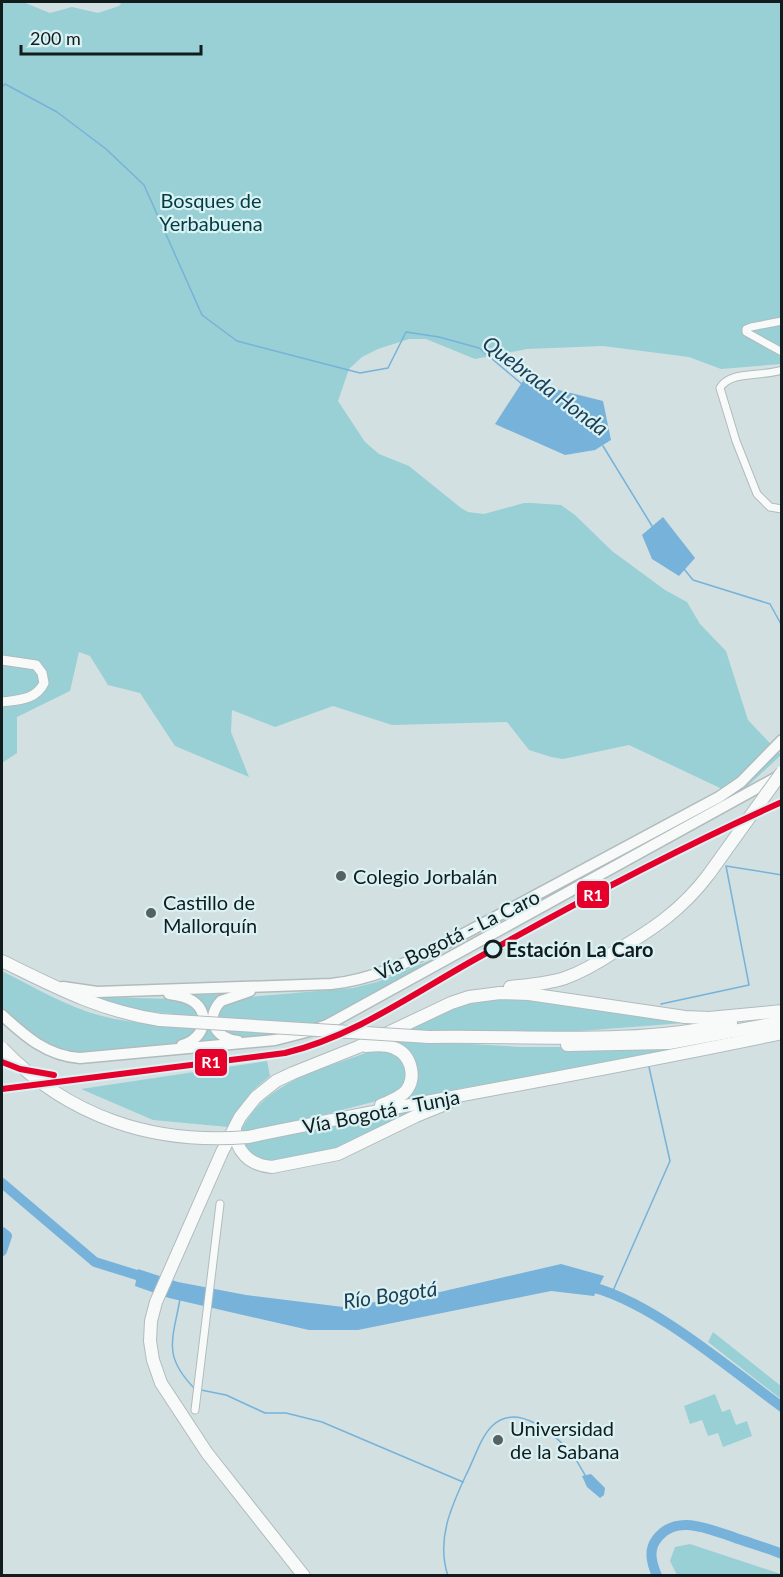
<svg xmlns="http://www.w3.org/2000/svg" width="783" height="1577" font-family="Lato,sans-serif">
  <style>
    .green { fill: #98d0d6 }
    .water { fill: #76b2d9 }
    .lines { fill: none; stroke-linecap: round; stroke-linejoin: round }
    .stream { stroke: #76b2d9; stroke-width: 1.5 }
    .river { stroke: #76b2d9; stroke-width: 10 }
    .street-casing { stroke: #b1bbbc; stroke-width: 9 }
    .secondary-casing { stroke: #b1bbbc; stroke-width: 11 }
    .primary-casing { stroke: #b1bbbc; stroke-width: 13 }
    .highway-casing { stroke: #b1bbbc; stroke-width: 14 }
    .street { stroke: #f8fafa; stroke-width: 7 }
    .secondary { stroke: #f8fafa; stroke-width: 9 }
    .primary { stroke: #f8fafa; stroke-width: 10 }
    .highway { stroke: #f8fafa; stroke-width: 12 }
    .highway-bridge-casing { stroke: #b1bbbc; stroke-width: 14; stroke-linecap: butt }
    .highway-bridge { stroke: #f8fafa; stroke-width: 12 }
    .rail-1-casing { stroke: #daf2f4; stroke-width: 10 }
    .rail-1 { stroke: #e4002b; stroke-width: 6 }
    .poi-dot { fill: #566162; stroke: #daf2f4; stroke-width: 2 }
    .stop-dot { fill: #daf2f4; stroke: #131c1d; stroke-width: 3 }
    .labels { text-anchor: middle; dominant-baseline: central; stroke-width: 4.5; stroke-linejoin: round; paint-order: stroke }
    .park-label { font-size: 20px; fill: #003c42; stroke: #daf2f4 }
    .poi-label { font-size: 20px; fill: #131c1d; stroke: #daf2f4; text-anchor: start }
    .street-label { font-size: 20px; fill: #131c1d; stroke: #daf2f4 }
    .stop-label { font-size: 20px; font-weight: bold; fill: #131c1d; stroke: #daf2f4; text-anchor: start }
    .water-label { font-size: 21px; font-style: italic; fill: #1b3d55; stroke: #daf2f4 }
    .line-badge { stroke: #daf2f4; stroke-width: 2 }
    .badge-label { font-size: 16px; text-anchor: middle; font-weight: bold; fill: #fff }
  </style>
  <rect width="100%" height="100%" fill="#d3e0e1"/>
  <!-- green -->
  <g class="green">
    <path d="M 2,2 L 23,2 L 50,13 L 72,7 L 98,13 L 119,6 L 122,2 L 781,2 L 781,364 L 721,369 L 689,357 L 603,346 L 527,349 L 475,359 L 426,339 L 409,339 L 378,349 L 362,357 L 349,369 L 338,401 L 365,442 L 379,454 L 409,466 L 461,508 L 468,512 L 484,514 L 524,503 L 532,503 L 561,505 L 575,515 L 612,551 L 665,590 L 687,602 L 700,624 L 726,651 L 748,720 L 781,755 L 737,796 L 629,745 L 563,759 L 551,757 L 529,750 L 507,722 L 392,725 L 333,706 L 275,727 L 232,710 L 231,732 L 249,777 L 175,746 L 140,693 L 108,685 L 90,656 L 79,652 L 70,691 L 17,717 L 17,753 L 2,763 Z"/>
    <path d="M 450,952 L 322,1023 L 268,1037 L 236,1038 L 217,1027 L 219,1007 L 238,998 L 353,988 L 377,982 Z"/>
    <path d="M 2,971 C 34,987 67,1007 102,1016 C 133,1024 167,1025 198,1028 L 188,1040 L 161,1047 L 132,1050 L 68,1054 L 39,1041 L 2,1011 Z"/>
    <path d="M 228,994 L 210,1010 L 224,1042 L 194,1045 L 207,1027 L 186,995 Z"/>
    <path d="M 93,997 L 179,999 L 191,1003 L 199,1017 L 128,1009 Z"/>
    <path d="M 495,998 L 526,999 L 684,1023 L 436,1042 L 521,1047 L 572,1047 L 731,1037 L 594,1066 L 462,1088 L 394,1103 C 400,1098 409,1094 413,1089 C 424,1076 412,1049 399,1043 C 393,1041 386,1042 380,1042 C 417,1025 454,1004 495,998 Z"/>
    <path d="M 376,1049 L 394,1052 L 406,1066 L 405,1085 L 392,1097 L 280,1126 L 240,1132 C 267,1078 324,1070 376,1049 Z"/>
    <path d="M 267,1061 L 270,1076 L 252,1091 L 228,1127 L 153,1120 L 81,1089 Z"/>
    <path d="M 431,1102 L 347,1146 L 269,1164 L 256,1161 L 239,1141 Z"/>
    <path d="M 713,1332 L 781,1386 L 781,1399 L 708,1342 Z"/>
    <path d="M 715,1394 L 722,1412 L 730,1409 L 736,1425 L 747,1421 L 752,1436 L 723,1447 L 718,1433 L 708,1436 L 702,1420 L 690,1424 L 684,1406 Z"/>
    <path d="M 690,1544 L 781,1574 L 781,1575 L 677,1575 L 670,1561 L 675,1547 Z"/>
  </g>
  <!-- water -->
  <g class="water">
    <path d="M 528,373 L 555,389 L 603,401 L 611,440 L 595,450 L 565,455 L 495,424 Z"/>
    <path d="M 663,517 L 695,558 L 679,576 L 652,559 L 642,535 Z"/>
    <path d="M 561,1264 L 604,1276 L 594,1296 L 551,1291 L 358,1330 L 309,1330 L 169,1298 L 135,1286 L 138,1269 L 178,1282 L 246,1295 L 343,1307 L 440,1292 Z"/>
    <path d="M 591,1474 L 605,1488 L 604,1495 L 600,1498 L 587,1487 L 582,1476 Z"/>
  </g>
  <g class="lines">
    <!-- stream -->
    <g class="stream">
      <path d="M 2,87 L 5,84 L 57,112 L 106,149 L 144,185 L 202,315 L 237,341 L 360,373 L 388,368 L 406,332 L 439,337 L 479,348 L 523,385"/>
      <path d="M 603,446 L 652,526"/>
      <path d="M 684,569 L 693,580 L 770,604 L 782,626"/>
      <path d="M 661,1004 L 749,985 L 726,866 L 782,875"/>
      <path d="M 612,1293 L 670,1161 L 649,1067"/>
      <path d="M 180,1299 C 173,1339 162,1355 194,1388"/>
      <path d="M 201,1390 L 226,1395 L 265,1413 L 286,1413 L 322,1422 L 463,1482"/>
      <path d="M 448,1576 C 436,1540 451,1507 466,1475 C 474,1460 480,1438 492,1426 C 516,1402 553,1432 570,1452 C 576,1458 580,1467 585,1475"/>
    </g>
    <!-- river -->
    <g class="river">
      <path d="M 2,1183 L 95,1262 L 140,1276 L 150,1281"/>
      <path d="M 2,1232 L 7,1236 L 2,1251"/>
      <path d="M 584,1285 C 650,1299 727,1367 782,1407"/>
      <path d="M 657,1576 C 652,1564 648,1551 656,1540 C 675,1513 708,1529 733,1537 C 749,1543 765,1547 782,1554"/>
    </g>
    <defs>
      <g id="street">
        <path d="M 782,321 L 751,327 L 746,329 L 746,332 L 782,352"/>
        <path d="M 782,370 C 764,377 730,370 720,388 L 736,441 L 757,494 L 770,507 L 782,509"/>
        <path d="M 195,1410 L 220,1204"/>
      </g>
      <path id="secondary" d="M 2,660 L 36,665 L 42,673 L 44,683 C 36,700 18,700 2,702"/>
      <g id="primary">
        <path d="M 63,987 L 97,992 L 331,984 C 371,980 407,963 443,945 L 719,797 L 741,782 L 782,740"/>
        <path d="M 169,994 C 176,995 183,996 189,999 C 212,1010 206,1039 182,1045"/>
        <path d="M 2,1015 C 25,1036 47,1056 80,1058 L 275,1040 L 310,1031 L 327,1025 L 779,776"/>
        <path d="M 238,1041 C 216,1039 204,1019 221,1001 L 250,991"/>
      </g>
      <g id="highway">
        <path d="M 2,961 C 55,987 100,1011 160,1020"/>
        <path d="M 510,987 C 528,985 547,984 565,978 C 582,972 599,962 614,952 C 652,930 682,910 709,874"/>
        <path d="M 429,1037 C 528,1035 632,1046 731,1023"/>
        <path d="M 567,1045 L 669,1043 L 782,1022"/>
        <path d="M 366,1046 C 375,1045 386,1044 394,1048 C 411,1054 417,1077 406,1091 C 400,1098 390,1101 381,1105"/>
        <path d="M 235,1128 C 235,1151 249,1165 272,1167 L 338,1154 L 416,1116 L 448,1103"/>
        <path d="M 248,1137 C 425,1100 604,1071 782,1033"/>
        <path d="M 304,1576 L 207,1453 L 161,1383 L 153,1360 L 150,1341 L 151,1321 L 156,1302 L 222,1152 L 240,1117 L 256,1097 L 276,1081 L 293,1073 L 358,1047 L 451,1003 L 469,997 L 500,993 L 529,994 L 685,1017 L 709,1018 L 782,1011"/>
      </g>
    </defs>
    <!-- street casing -->
    <use href="#street" class="street-casing"/>
    <!-- secondary casing -->
    <use href="#secondary" class="secondary-casing"/>
    <!-- primary casing -->
    <use href="#primary" class="primary-casing"/>
    <!-- highway casing -->
    <use href="#highway" class="highway-casing"/>
    <!-- street -->
    <use href="#street" class="street"/>
    <!-- secondary -->
    <use href="#secondary" class="secondary"/>
    <!-- primary -->
    <use href="#primary" class="primary"/>
    <!-- highway -->
    <use href="#highway" class="highway"/>
    <defs>
      <g id="highway-bridge">
        <path d="M 709,874 L 782,772"/>
        <path d="M 160,1020 L 429,1037"/>
        <path d="M 2,1048 C 68,1117 153,1145 248,1137"/>
      </g>
    </defs>
    <!-- highway-bridge casing -->
    <use href="#highway-bridge" class="highway-bridge-casing"/>
    <!-- highway-bridge -->
    <use href="#highway-bridge" class="highway-bridge"/>
    <defs>
      <g id="rail-1">
        <path d="M 2,1062 L 20,1069 L 54,1075"/>
        <path d="M 2,1089 L 285,1053 C 356,1036 417,991 481,956 C 579,901 679,848 782,802"/>
      </g>
    </defs>
    <!-- rail-1 casing -->
    <use href="#rail-1" class="rail-1-casing"/>
    <!-- rail-1 -->
    <use href="#rail-1" class="rail-1"/>
  </g>
  <!-- markers -->
  <g class="poi-dot">
    <circle cx="341" cy="876" r="6"/>
    <circle cx="151" cy="913" r="6"/>
    <circle cx="498" cy="1440" r="6"/>
  </g>
  <circle class="stop-dot" cx="493" cy="949" r="8"/>
  <g class="labels">
    <!-- park labels -->
    <g class="park-label">
      <text x="211" y="200">Bosques de<tspan x="211" dy="23">Yerbabuena</tspan></text>
    </g>
    <!-- poi labels -->
    <g class="poi-label">
      <text x="353" y="876">Colegio Jorbalán</text>
      <text x="163" y="902">Castillo de<tspan x="163" dy="23">Mallorquín</tspan></text>
      <text x="510" y="1428">Universidad<tspan x="510" dy="23">de la Sabana</tspan></text>
    </g>
    <!-- street labels -->
    <g class="street-label">
      <text transform="translate(457 934) rotate(-26)">Vía Bogotá - La Caro</text>
      <text transform="translate(381 1111) rotate(-11)">Vía Bogotá - Tunja</text>
    </g>
    <!-- stop labels -->
    <g class="stop-label">
      <text x="506" y="949">Estación La Caro</text>
    </g>
    <!-- water labels -->
    <g class="water-label">
      <text transform="translate(546 385) rotate(37)">Quebrada Honda</text>
      <text transform="translate(390 1294) rotate(-8)">Río Bogotá</text>
    </g>
  </g>
  <g class="line-badge">
    <rect x="576" y="880" width="34" height="29" rx="6" fill="#e4002b"/>
    <rect x="194" y="1048" width="34" height="29" rx="6" fill="#e4002b"/>
  </g>
  <g class="badge-label">
    <text x="593" y="901">R1</text>
    <text x="211" y="1068">R1</text>
  </g>
  <!-- border -->
  <rect width="783" height="1577" fill="none" stroke="#131c1d" stroke-width="6"/>
  <!-- scale -->
  <path d="M21 45v9h180v-9" fill="none" stroke="#131c1d" stroke-width="3"/>
  <text x="30" y="45" font-size="18" fill="#131c1d" stroke="#daf2f4" stroke-width="4.5" paint-order="stroke">200 m</text>
</svg>
